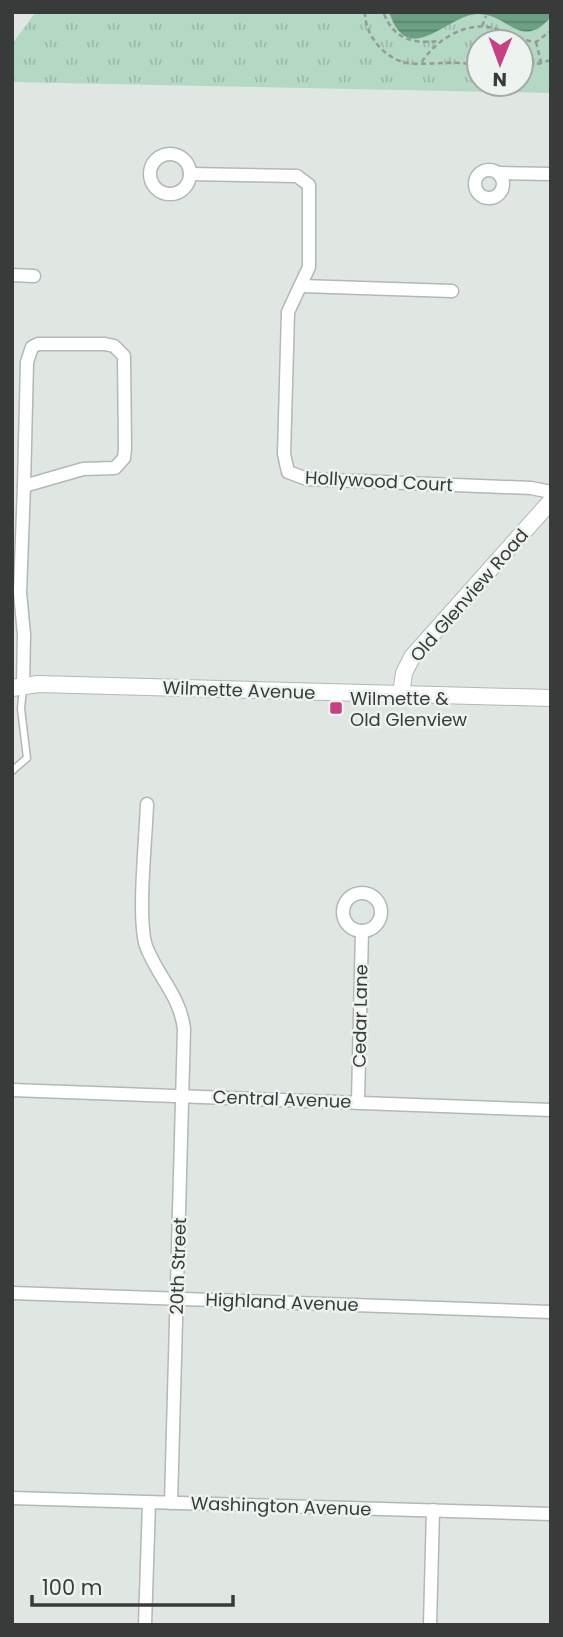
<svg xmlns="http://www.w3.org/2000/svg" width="563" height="1637" font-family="Poppins,sans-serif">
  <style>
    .park { fill: url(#park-tufts); fill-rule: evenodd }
    .water { fill: url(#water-rules) }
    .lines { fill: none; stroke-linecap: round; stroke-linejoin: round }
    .service-casing { stroke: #b2b8b5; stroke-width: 9 }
    .minor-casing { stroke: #b2b8b5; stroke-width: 15 }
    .tertiary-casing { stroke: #b2b8b5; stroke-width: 18 }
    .path { stroke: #969a97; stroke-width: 2.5; stroke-dasharray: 5 3.5; stroke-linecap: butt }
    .service { stroke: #fff; stroke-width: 6 }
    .minor { stroke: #fff; stroke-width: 12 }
    .tertiary { stroke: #fff; stroke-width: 16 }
    .poi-dot { fill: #c64083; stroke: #edf3ef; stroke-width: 2.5 }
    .labels { text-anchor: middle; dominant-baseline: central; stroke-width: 5; stroke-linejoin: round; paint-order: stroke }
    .street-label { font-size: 18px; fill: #383b39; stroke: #edf3ef }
    .poi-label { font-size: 18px; fill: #383b39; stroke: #edf3ef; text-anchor: start }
  </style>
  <defs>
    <pattern id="park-tufts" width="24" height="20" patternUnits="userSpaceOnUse" patternTransform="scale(1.75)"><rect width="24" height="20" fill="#b3d8c3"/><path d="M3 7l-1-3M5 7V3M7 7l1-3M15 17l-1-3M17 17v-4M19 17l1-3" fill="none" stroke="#9bbaa8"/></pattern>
    <pattern id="water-rules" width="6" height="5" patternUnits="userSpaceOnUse" patternTransform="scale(1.75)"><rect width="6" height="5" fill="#6ca083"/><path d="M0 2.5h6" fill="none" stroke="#5a846c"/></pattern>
  </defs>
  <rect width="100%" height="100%" fill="#e0e6e2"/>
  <!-- park -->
  <path class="park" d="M 36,12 L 551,12 L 551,93 L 12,82 L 12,44 ZM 479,42 L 521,42 L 521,84 L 479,84 Z"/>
  <!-- water -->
  <path class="water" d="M 389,12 L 551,12 L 551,17 C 521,51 510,15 479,14 C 448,13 409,71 389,12 Z"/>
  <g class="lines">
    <defs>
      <path id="service" d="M 12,771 L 27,758 L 21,709 L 23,687"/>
      <g id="minor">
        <circle cx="170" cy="174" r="20"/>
        <circle cx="489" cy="184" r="14"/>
        <path d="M 499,173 L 551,174"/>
        <path d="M 190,174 L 297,176 L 309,185 L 309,267 L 288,312 L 284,454 L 288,472 L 307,479 L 531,488 L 551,492"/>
        <path d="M 12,275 L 34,276"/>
        <path d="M 302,286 L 452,291"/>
        <path d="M 38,344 L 105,344 L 114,346 L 124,356 L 125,449 L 124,458 L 115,468 L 83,469 L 24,486 L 27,362 L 32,347 Z"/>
        <path d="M 23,685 L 24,635 L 20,592 L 24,486"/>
        <path d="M 147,804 C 146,837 137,919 146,946 C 157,976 180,995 184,1029 L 171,1503"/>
        <circle cx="362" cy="912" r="19"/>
        <path d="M 12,1090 L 551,1110"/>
        <path d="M 358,1101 L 362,931"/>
        <path d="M 12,1293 L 551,1312"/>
        <path d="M 12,1498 L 551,1514"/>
        <path d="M 145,1625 L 149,1503"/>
        <path d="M 430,1625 L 433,1510"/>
      </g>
      <g id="tertiary">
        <path d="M 12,688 L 38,684 L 551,698"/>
        <path d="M 401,694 L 404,673 L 412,657 L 551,501"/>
      </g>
    </defs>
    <!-- service casing -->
    <use href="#service" class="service-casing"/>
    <!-- minor casing -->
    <use href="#minor" class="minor-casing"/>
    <!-- tertiary casing -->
    <use href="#tertiary" class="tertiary-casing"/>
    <!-- path -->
    <g class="path">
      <path d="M 365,12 C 364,34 385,60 408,63 C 432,66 451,59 479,66"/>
      <path d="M 384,14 C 394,39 413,44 439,41"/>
      <path d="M 482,26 L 486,16"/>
      <path d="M 536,42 L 541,62"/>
      <path d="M 422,62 C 434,42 463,23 488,27 C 504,29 518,40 536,42 L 551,31"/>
      <path d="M 521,69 L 551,60"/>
    </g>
    <!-- service -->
    <use href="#service" class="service"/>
    <!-- minor -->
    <use href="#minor" class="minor"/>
    <!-- tertiary -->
    <use href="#tertiary" class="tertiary"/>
  </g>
  <!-- markers -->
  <rect class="poi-dot" x="329" y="701" width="14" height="14" rx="3.5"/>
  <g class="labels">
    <!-- street labels -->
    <g class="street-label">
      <text transform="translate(379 481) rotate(3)">Hollywood Court</text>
      <text transform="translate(469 595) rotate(-49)">Old Glenview Road</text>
      <text transform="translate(239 690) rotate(2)">Wilmette Avenue</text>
      <text transform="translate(360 1016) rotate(-89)">Cedar Lane</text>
      <text transform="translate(282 1099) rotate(2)">Central Avenue</text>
      <text transform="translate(178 1266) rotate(-88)">20th Street</text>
      <text transform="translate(282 1302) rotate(2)">Highland Avenue</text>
      <text transform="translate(281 1506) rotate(2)">Washington Avenue</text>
    </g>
    <!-- poi labels -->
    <g class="poi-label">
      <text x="350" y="698">Wilmette &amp;<tspan x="350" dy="21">Old Glenview</tspan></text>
    </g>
  </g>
  <!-- border -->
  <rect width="563" height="1637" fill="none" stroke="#383b39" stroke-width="28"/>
  <!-- north arrow -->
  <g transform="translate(500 63) rotate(181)"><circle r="33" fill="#edf3ef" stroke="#a5a9a6" stroke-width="2"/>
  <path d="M0-5L12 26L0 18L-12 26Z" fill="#c64083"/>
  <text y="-10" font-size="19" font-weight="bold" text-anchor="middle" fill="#383b39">N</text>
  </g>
  <!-- scale -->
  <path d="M32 1595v10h201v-10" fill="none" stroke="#383b39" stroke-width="3.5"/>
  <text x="42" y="1595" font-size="21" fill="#383b39" stroke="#edf3ef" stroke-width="5" paint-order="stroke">100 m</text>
</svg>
